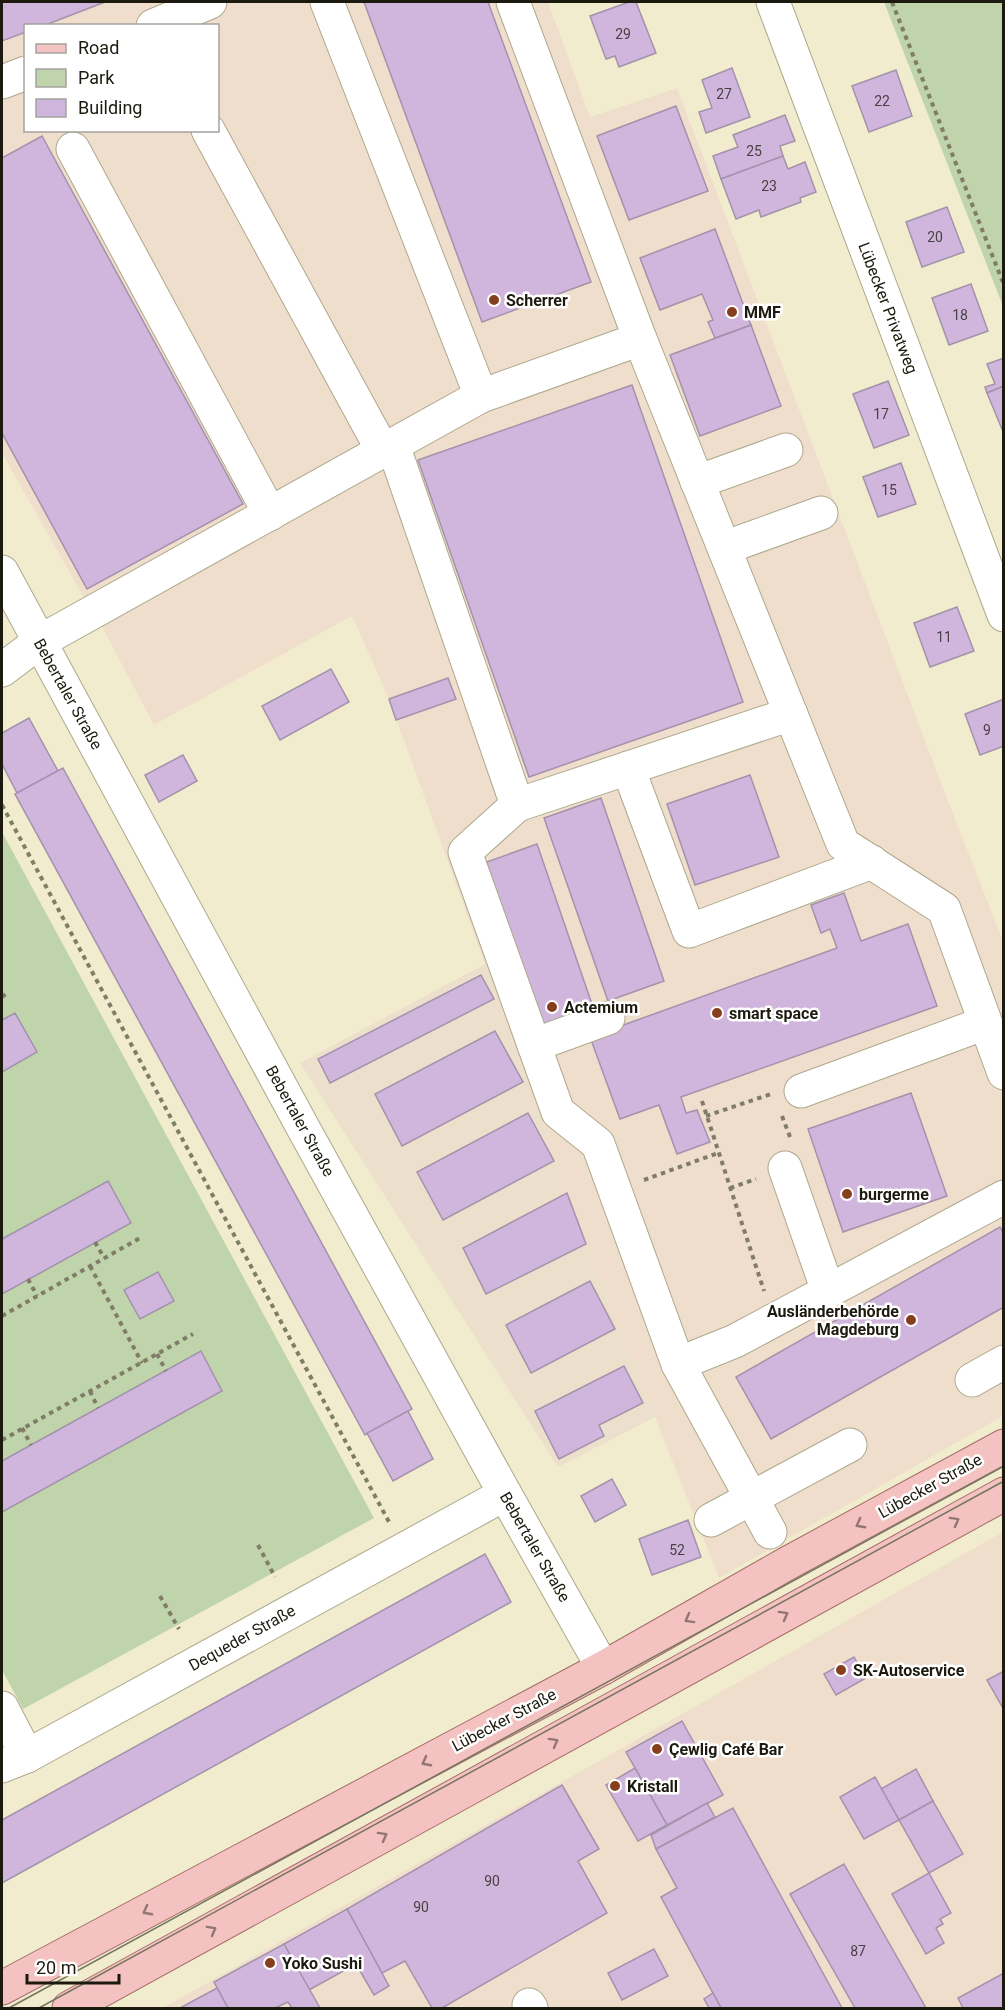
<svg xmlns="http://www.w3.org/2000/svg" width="1005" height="2010" font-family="Roboto,sans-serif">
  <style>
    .commercial { fill: #f0decd; fill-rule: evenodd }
    .industrial { fill: #ecdfcb }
    .green { fill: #c0d4ab }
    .building { fill: #d0b6dc; stroke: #a392ab; stroke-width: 1.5 }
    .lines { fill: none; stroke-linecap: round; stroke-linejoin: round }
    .minor-casing { stroke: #ada88b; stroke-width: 35 }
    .major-casing { stroke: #a46d68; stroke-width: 35 }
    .path { stroke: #7f7c68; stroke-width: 4; stroke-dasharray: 4.5 4.5; stroke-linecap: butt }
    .minor { stroke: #fff; stroke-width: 33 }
    .major { stroke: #f4c2c1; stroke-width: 33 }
    .tram { stroke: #777460; stroke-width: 1.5 }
    .oneway { stroke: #937671 }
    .poi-dot { fill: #863f1e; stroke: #fff; stroke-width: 2 }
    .labels { text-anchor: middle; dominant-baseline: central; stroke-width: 5; stroke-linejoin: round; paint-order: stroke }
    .number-label { font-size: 14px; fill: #494142 }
    .poi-label { font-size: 16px; font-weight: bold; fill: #1c1a0f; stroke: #fff; text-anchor: start }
    .street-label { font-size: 16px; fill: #1c1a0f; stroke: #fff }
  </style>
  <rect width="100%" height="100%" fill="#f1eccd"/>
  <!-- commercial -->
  <g class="commercial">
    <path d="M 2,2 L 548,2 L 590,117 L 677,88 L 948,801 L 1003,941 L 1003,1416 L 719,1578 L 586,1244 L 389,699 L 352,616 L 154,725 L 100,623 L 83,596 L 2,453 ZM 26,26 L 218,26 L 218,130 L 26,130 Z"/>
    <path d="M 1003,1532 L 1003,2008 L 163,2008 Z"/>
  </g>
  <!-- industrial -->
  <path class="industrial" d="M 485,964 L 586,1244 L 655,1417 L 558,1467 L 300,1063 Z"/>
  <!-- green -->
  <g class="green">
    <path d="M 884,2 L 1003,2 L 1003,306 Z"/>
    <path d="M 2,832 L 374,1518 L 23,1709 L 2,1670 L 2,1512 L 222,1390 L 201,1351 L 2,1461 L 2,1294 L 130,1223 L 108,1181 L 2,1239 L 2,1072 L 37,1052 L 15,1013 L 2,1020 Z"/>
  </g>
  <!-- building -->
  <g class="building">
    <path d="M 2,2 L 105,2 L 43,26 L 26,26 L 26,32 L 2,41 Z"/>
    <path d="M 364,2 L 488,2 L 591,282 L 482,322 Z"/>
    <path d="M 629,2 L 636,2 L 656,53 L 619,67 L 615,56 L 606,59 L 590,16 Z"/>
    <path d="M 732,68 L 750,117 L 706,133 L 699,112 L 712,108 L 702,80 Z"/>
    <path d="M 896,70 L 912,116 L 869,132 L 852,86 Z"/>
    <path d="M 676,106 L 708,191 L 629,220 L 597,136 Z"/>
    <path d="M 785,115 L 795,141 L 780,146 L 783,156 L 721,179 L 713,156 L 738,147 L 733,135 Z"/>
    <path d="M 42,136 L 243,504 L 87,589 L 2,433 L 2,158 Z"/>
    <path d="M 783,156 L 788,169 L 805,162 L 816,192 L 800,198 L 801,202 L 761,217 L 759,210 L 736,219 L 721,179 Z"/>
    <path d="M 947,207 L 964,252 L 922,267 L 906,222 Z"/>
    <path d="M 715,229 L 751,325 L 715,338 L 708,322 L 713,320 L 702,294 L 660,310 L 640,258 Z"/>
    <path d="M 971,284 L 988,331 L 949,345 L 932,298 Z"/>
    <path d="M 751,325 L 781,406 L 700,436 L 670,355 Z"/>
    <path d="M 1004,358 L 1004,386 L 987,393 L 985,387 L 995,384 L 987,364 Z"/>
    <path d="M 888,381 L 909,435 L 874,448 L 853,394 Z"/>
    <path d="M 632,385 L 743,702 L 529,777 L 418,460 Z"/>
    <path d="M 1004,386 L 1004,434 L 987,393 Z"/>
    <path d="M 901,463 L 916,504 L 878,517 L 863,477 Z"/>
    <path d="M 957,607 L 974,651 L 930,667 L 914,623 Z"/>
    <path d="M 331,669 L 349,702 L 280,740 L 262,706 Z"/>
    <path d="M 448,678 L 456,699 L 396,720 L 389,699 Z"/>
    <path d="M 1004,699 L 1004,746 L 980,755 L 965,714 Z"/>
    <path d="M 29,718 L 58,771 L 17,793 L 2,764 L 2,733 Z"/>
    <path d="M 183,755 L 197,781 L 159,802 L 145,775 Z"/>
    <path d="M 63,768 L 412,1409 L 365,1435 L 15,794 Z"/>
    <path d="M 750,775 L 779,857 L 695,885 L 667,804 Z"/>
    <path d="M 601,798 L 664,981 L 608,1001 L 544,818 Z"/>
    <path d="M 537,844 L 594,1010 L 541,1028 L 484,863 Z"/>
    <path d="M 844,893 L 861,941 L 908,924 L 937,1006 L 681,1097 L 686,1113 L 697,1110 L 710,1142 L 677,1154 L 659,1105 L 620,1119 L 590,1037 L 837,948 L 830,929 L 821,933 L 811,905 Z"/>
    <path d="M 481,975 L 494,999 L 330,1083 L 318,1059 Z"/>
    <path d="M 15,1013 L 37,1052 L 2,1072 L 2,1020 Z"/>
    <path d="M 495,1031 L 523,1082 L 402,1146 L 375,1094 Z"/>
    <path d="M 911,1093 L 947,1196 L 843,1232 L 808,1129 Z"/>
    <path d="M 528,1113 L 554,1161 L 443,1220 L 417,1172 Z"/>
    <path d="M 108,1181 L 131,1223 L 2,1294 L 2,1239 Z"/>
    <path d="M 567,1193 L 586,1244 L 486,1294 L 463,1248 Z"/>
    <path d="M 1000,1227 L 1004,1234 L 1004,1307 L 771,1439 L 736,1377 Z"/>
    <path d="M 158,1272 L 174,1301 L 140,1319 L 124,1290 Z"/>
    <path d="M 590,1281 L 615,1329 L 531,1373 L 506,1325 Z"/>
    <path d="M 201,1351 L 222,1391 L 2,1512 L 2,1461 Z"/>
    <path d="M 624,1366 L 643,1403 L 599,1425 L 604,1436 L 559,1459 L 535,1411 Z"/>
    <path d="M 408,1411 L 433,1459 L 393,1481 L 367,1433 Z"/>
    <path d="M 612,1479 L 626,1505 L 595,1522 L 581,1496 Z"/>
    <path d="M 688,1520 L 701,1557 L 652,1575 L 639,1539 Z"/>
    <path d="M 485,1554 L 511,1602 L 2,1883 L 2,1820 Z"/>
    <path d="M 854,1657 L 866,1678 L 836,1695 L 824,1674 Z"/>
    <path d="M 1004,1671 L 1004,1710 L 987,1680 Z"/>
    <path d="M 682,1721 L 723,1795 L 667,1825 L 626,1752 Z"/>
    <path d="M 635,1768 L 667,1825 L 638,1841 L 606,1785 Z"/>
    <path d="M 916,1769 L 933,1801 L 899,1820 L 881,1789 Z"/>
    <path d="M 875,1777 L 899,1820 L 864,1839 L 840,1797 Z"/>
    <path d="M 562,1785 L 599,1849 L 578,1861 L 607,1913 L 442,2008 L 432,2008 L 405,1961 L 382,1973 L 347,1909 Z"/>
    <path d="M 933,1801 L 963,1854 L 929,1873 L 899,1820 Z"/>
    <path d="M 707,1803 L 715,1817 L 656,1849 L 651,1835 Z"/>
    <path d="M 733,1808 L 842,2008 L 721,2008 L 661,1897 L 677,1888 L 656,1849 Z"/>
    <path d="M 844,1864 L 926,2008 L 855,2008 L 790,1894 Z"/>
    <path d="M 929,1873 L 951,1913 L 940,1919 L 943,1924 L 936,1928 L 944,1943 L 926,1954 L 892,1894 Z"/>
    <path d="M 347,1909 L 389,1986 L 374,1995 L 356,1964 L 309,1990 L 284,1944 Z"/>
    <path d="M 284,1944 L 320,2008 L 292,2008 L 288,2002 L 275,2008 L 228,2008 L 214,1982 Z"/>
    <path d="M 654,1949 L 668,1976 L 622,2000 L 608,1973 Z"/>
    <path d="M 1004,1973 L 1004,2008 L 963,2008 L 958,1998 Z"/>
    <path d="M 217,1988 L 228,2008 L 180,2008 Z"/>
    <path d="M 713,1993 L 721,2008 L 709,2008 L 704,1999 Z"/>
  </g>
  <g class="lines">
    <defs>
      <g id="minor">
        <path d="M 327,2 L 481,396"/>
        <path d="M 513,2 L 640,339"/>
        <path d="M 773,2 L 1004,615"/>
        <path d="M 153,26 L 210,2"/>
        <path d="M 2,82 L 26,73"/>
        <path d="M 208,130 L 383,451"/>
        <path d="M 73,149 L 270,514"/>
        <path d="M 393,445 L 517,805 L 791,714"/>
        <path d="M 697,482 L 786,450"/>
        <path d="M 724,548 L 821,513"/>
        <path d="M 2,572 L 301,1124 L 505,1494 L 603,1668"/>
        <path d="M 2,670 L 39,642 L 481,396 L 640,339 L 843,844 L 944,909 L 1004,1073"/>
        <path d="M 628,768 L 689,931 L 872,862"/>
        <path d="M 517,805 L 465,852 L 558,1112 L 598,1144 L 678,1364 L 770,1532"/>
        <path d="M 534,1045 L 608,1018"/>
        <path d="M 801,1091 L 985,1023"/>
        <path d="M 785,1168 L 828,1291"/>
        <path d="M 678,1364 L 735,1341 L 1004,1197"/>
        <path d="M 972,1380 L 1004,1362"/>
        <path d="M 711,1520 L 850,1445"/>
        <path d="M 2,1708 L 27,1756 L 505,1494"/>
        <path d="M 2,1766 L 27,1756"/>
        <path d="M 529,2005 L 531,2008"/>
      </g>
      <g id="major">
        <path d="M 2,1988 L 603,1668 L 788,1563 L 1004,1446"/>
        <path d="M 69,2008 L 1004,1494"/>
      </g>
    </defs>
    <!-- minor casing -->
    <use href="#minor" class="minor-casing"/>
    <!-- major casing -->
    <use href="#major" class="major-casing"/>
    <!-- path -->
    <g class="path">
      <path d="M 892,2 L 1004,285"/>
      <path d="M 2,805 L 389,1522"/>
      <path d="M 2,997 L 7,993"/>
      <path d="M 702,1101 L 764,1291"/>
      <path d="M 706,1116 L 771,1094"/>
      <path d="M 782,1116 L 790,1137"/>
      <path d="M 644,1180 L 718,1153"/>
      <path d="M 730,1188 L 756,1179"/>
      <path d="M 95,1242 L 104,1258"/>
      <path d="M 90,1266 L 142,1363"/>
      <path d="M 28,1279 L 37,1296"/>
      <path d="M 2,1316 L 140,1238"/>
      <path d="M 157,1354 L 166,1371"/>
      <path d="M 90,1391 L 98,1408"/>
      <path d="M 22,1428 L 31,1445"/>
      <path d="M 2,1440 L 193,1334"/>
      <path d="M 258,1545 L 275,1577"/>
      <path d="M 160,1596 L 179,1629"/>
    </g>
    <!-- minor -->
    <use href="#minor" class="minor"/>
    <!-- major -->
    <use href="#major" class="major"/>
    <!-- tram -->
    <g class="tram">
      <path d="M 9,2008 L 1004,1466"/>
      <path d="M 39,2008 L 1004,1481"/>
    </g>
  </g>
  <!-- one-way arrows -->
  <defs><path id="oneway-chevron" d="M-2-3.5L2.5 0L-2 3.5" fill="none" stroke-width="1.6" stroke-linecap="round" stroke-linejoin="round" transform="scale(1.5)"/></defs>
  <g class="oneway">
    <use href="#oneway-chevron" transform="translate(955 1521) rotate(-29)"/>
    <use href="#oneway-chevron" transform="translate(860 1524) rotate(152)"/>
    <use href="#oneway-chevron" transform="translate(784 1615) rotate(-29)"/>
    <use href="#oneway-chevron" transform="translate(689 1619) rotate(151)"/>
    <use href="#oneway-chevron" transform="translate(554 1742) rotate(-29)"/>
    <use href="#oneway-chevron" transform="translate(426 1762) rotate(152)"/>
    <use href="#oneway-chevron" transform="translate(383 1836) rotate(-29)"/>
    <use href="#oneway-chevron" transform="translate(147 1911) rotate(152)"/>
    <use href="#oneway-chevron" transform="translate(212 1930) rotate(-29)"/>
  </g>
  <!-- markers -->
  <g class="poi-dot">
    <circle cx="494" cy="300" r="6"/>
    <circle cx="732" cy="312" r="6"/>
    <circle cx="552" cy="1007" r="6"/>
    <circle cx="717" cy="1013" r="6"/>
    <circle cx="847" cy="1194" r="6"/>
    <circle cx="911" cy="1320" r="6"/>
    <circle cx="841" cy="1670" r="6"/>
    <circle cx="657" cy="1749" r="6"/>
    <circle cx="615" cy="1786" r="6"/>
    <circle cx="270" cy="1963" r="6"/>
  </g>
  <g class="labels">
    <!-- number labels -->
    <g class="number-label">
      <text x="623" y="34">29</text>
      <text x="724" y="94">27</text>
      <text x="882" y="101">22</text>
      <text x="754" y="151">25</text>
      <text x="769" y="186">23</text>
      <text x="935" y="237">20</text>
      <text x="960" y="315">18</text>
      <text x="881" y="414">17</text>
      <text x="889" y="490">15</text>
      <text x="944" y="637">11</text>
      <text x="987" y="730">9</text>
      <text x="677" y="1550">52</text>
      <text x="492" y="1881">90</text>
      <text x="421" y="1907">90</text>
      <text x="858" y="1951">87</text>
    </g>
    <!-- poi labels -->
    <g class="poi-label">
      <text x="506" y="300">Scherrer</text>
      <text x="744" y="312">MMF</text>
      <text x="564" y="1007">Actemium</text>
      <text x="729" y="1013">smart space</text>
      <text x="859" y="1194">burgerme</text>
      <text x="899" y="1311" text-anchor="end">Ausländerbehörde<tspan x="899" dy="18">Magdeburg</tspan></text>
      <text x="853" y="1670">SK-Autoservice</text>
      <text x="669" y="1749">Çewlig Café Bar</text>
      <text x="627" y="1786">Kristall</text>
      <text x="282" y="1963">Yoko Sushi</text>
    </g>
    <!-- street labels -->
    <g class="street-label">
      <text transform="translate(888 308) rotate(69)">Lübecker Privatweg</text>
      <text transform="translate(68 694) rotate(61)">Bebertaler Straße</text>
      <text transform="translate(300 1121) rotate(61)">Bebertaler Straße</text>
      <text transform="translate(930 1486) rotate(-29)">Lübecker Straße</text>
      <text transform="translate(535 1547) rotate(60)">Bebertaler Straße</text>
      <text transform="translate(242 1638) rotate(-29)">Dequeder Straße</text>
      <text transform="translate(504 1720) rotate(-28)">Lübecker Straße</text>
    </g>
  </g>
  <!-- border -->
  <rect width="1005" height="2010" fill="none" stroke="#1c1a0f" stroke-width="6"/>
  <!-- legend -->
  <rect x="24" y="24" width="195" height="108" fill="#ffffff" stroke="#a4a39f" stroke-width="1.5"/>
  <rect x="36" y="44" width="30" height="9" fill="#f4c2c1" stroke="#a4a39f" stroke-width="1.5"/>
  <text x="78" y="54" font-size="18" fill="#1c1a0f">Road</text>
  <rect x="36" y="69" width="30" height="18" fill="#c0d4ab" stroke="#a4a39f" stroke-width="1.5"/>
  <text x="78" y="84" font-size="18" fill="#1c1a0f">Park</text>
  <rect x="36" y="99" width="30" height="18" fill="#d0b6dc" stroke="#a4a39f" stroke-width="1.5"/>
  <text x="78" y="114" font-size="18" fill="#1c1a0f">Building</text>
  <!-- scale -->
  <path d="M27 1974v9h92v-9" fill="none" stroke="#1c1a0f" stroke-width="3"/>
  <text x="36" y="1974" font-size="18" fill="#1c1a0f" stroke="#ffffff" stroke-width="4.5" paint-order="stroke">20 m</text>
</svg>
